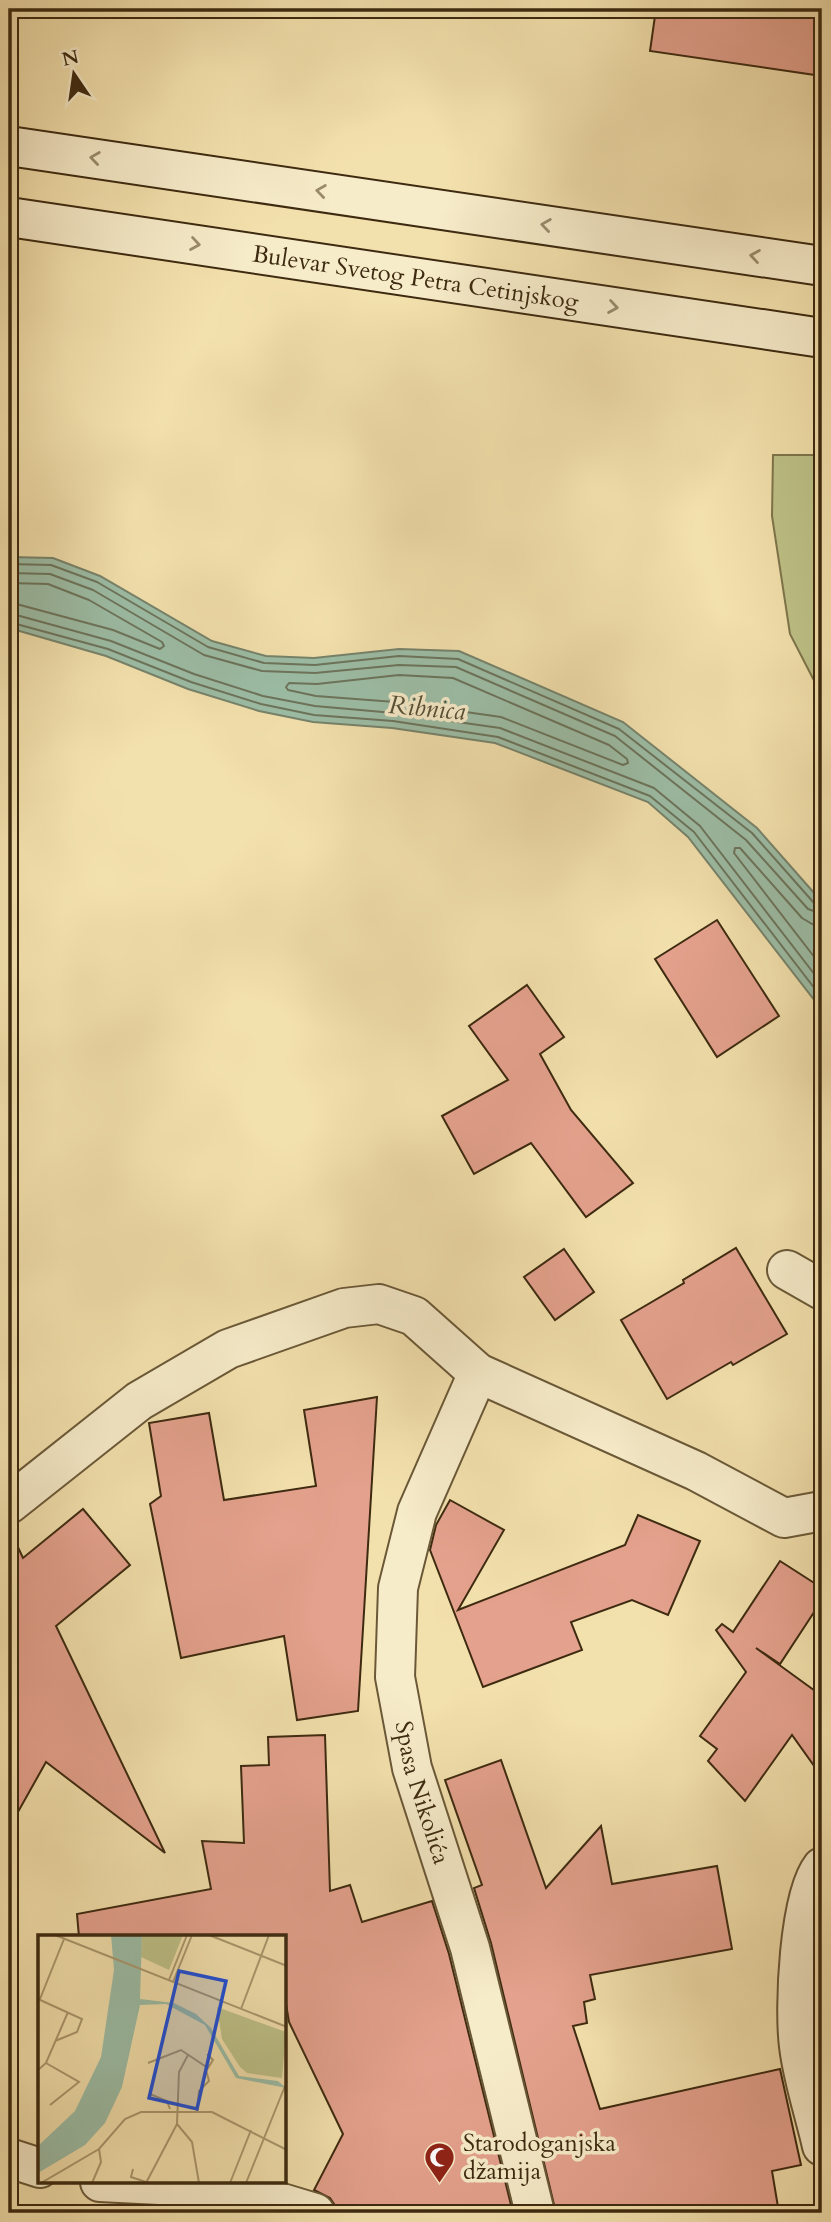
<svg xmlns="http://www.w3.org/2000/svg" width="831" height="2222" font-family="Cardo,serif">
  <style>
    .green { fill: #bec288; stroke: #7e764c; stroke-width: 2 }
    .water { fill: #9cbea7; stroke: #76836b; stroke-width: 2 }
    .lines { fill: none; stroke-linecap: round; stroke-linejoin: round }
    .shore { stroke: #6c745c; stroke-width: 2 }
    .building { fill: #e4a18d; stroke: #3d2a10; stroke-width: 2 }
    .street-casing { stroke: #6a5837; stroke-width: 42 }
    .secondary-casing { stroke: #3d2a10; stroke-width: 42 }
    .street { stroke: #f7ecca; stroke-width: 38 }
    .secondary { stroke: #f7ecca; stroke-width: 38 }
    .oneway { stroke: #9a8b6d }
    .labels { text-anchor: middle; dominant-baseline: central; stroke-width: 7; stroke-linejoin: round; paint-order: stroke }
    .street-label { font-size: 24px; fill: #3d2a10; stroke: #f7ecca }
    .poi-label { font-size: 24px; fill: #3d2a10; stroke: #f7ecca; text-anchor: start }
    .water-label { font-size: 26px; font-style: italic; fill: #554f36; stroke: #f7ecca }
    .inset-road { fill: none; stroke: #aa986e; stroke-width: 2 }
    .view { fill: #1d4ed8; fill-opacity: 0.15; stroke: #1d4ed8; stroke-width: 3.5 }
    .inset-edge { fill: none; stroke: #3d2a10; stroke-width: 3.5 }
  </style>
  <rect width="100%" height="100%" fill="#f3e1ad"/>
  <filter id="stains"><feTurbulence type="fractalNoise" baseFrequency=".00286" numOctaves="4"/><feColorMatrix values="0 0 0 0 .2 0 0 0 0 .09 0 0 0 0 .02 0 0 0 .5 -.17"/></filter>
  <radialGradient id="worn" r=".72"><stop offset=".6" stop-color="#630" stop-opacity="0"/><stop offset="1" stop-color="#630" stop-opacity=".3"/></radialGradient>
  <!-- green -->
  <path class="green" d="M 773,455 L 822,455 L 822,696 L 790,634 L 772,516 Z"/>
  <!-- water -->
  <path class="water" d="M 9,557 L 53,558 L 100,576 L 212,641 L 266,656 L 314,658 L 399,649 L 459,651 L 623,722 L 757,828 L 822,902 L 822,1010 L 688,837 L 648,802 L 495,743 L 392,728 L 313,722 L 259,711 L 188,689 L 106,656 L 9,628 Z"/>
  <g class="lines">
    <!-- shore -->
    <g class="shore">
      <path d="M 9,564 L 51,565 L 97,582 L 208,647 L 264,663 L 315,665 L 399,656 L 458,659 L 619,729 L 752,833 L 814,903 L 822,906"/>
      <path d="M 9,573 L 50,574 L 93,590 L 204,655 L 262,671 L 315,673 L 399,665 L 456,667 L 615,736 L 746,840 L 808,909 L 822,914"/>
      <path d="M 9,583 L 48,584 L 89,600 L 162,642 L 164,646 L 160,649 L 113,630 L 9,602"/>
      <path d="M 9,613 L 111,641 L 194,674 L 263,696 L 315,706 L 394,713 L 500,728 L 654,788 L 700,826 L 822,984"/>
      <path d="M 9,622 L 108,649 L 191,682 L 261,704 L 314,715 L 393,721 L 498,737 L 650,796 L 694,832 L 822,998"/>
      <path d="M 399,675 L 453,678 L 609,745 L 627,759 L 628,763 L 623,765 L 501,717 L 395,702 L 316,696 L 288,690 L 286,687 L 289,683 L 317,684 Z"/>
      <path d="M 822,925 L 812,924 L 802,918 L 740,848 L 735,848 L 734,853 L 822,967"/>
    </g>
  </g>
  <!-- building -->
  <g class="building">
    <path d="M 656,9 L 822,9 L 822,76 L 650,51 Z"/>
    <path d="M 717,920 L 779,1016 L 717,1057 L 655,959 Z"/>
    <path d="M 527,985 L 564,1037 L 540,1054 L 571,1110 L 633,1183 L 586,1217 L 531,1143 L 474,1174 L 442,1116 L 508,1080 L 469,1026 Z"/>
    <path d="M 736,1248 L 787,1334 L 733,1365 L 731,1362 L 667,1399 L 621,1320 L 684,1283 L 683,1280 Z"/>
    <path d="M 564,1249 L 594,1292 L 555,1320 L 524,1277 Z"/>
    <path d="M 377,1397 L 358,1711 L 297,1720 L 284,1636 L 181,1658 L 150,1504 L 161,1496 L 149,1423 L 209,1413 L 224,1500 L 316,1486 L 304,1410 Z"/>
    <path d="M 450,1500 L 504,1530 L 458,1610 L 625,1545 L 638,1515 L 700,1541 L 668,1615 L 632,1600 L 571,1622 L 582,1650 L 483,1687 L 430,1550 L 436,1525 Z"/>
    <path d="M 83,1509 L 130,1565 L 56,1626 L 165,1853 L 46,1762 L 9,1828 L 9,1528 L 23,1558 Z"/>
    <path d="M 780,1561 L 822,1588 L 822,1600 L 780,1664 L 756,1648 L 822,1696 L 822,1777 L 792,1735 L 745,1801 L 708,1761 L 717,1749 L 700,1736 L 746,1672 L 716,1630 L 722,1624 L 733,1632 Z"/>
    <path d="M 325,1735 L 330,1891 L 350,1885 L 362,1922 L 432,1901 L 449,1954 L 513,2213 L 336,2213 L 336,2207 L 330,2198 L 314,2190 L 343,2134 L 289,2022 L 285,1998 L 285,1937 L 79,1937 L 77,1914 L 211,1889 L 202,1841 L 244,1843 L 241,1766 L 269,1765 L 268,1737 Z"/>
    <path d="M 501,1760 L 546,1888 L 601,1826 L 612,1884 L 717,1866 L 732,1949 L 590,1975 L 595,1999 L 584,2002 L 587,2023 L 573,2026 L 600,2109 L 780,2069 L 801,2165 L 772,2171 L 779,2213 L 556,2213 L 491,1943 L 474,1888 L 482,1885 L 445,1780 Z"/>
  </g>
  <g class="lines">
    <defs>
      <g id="street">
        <path d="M 787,1270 L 822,1290"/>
        <path id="s1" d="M 478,1373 L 417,1512 L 398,1588 L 395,1677 L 412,1768 L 470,1948 L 535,2213"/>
        <path d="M 9,1504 L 139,1401 L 228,1349 L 344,1308 L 379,1304 L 414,1316 L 478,1373 L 696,1471 L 784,1518 L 822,1511"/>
        <path d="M 822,1867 C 799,1896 794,2008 799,2046 C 803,2080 815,2114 822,2146"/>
        <path d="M 9,2158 L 40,2168"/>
        <path d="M 100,2182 L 199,2187 L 262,2197 L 315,2213"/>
      </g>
      <g id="secondary">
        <path d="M 9,146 L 822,266"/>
        <path id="s2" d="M 9,217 L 822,338"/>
      </g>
    </defs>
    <!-- street casing -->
    <use href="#street" class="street-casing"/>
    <!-- secondary casing -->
    <use href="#secondary" class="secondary-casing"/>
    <!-- street -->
    <use href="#street" class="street"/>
    <!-- secondary -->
    <use href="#secondary" class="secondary"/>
  </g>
  <!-- one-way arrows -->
  <defs><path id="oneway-chevron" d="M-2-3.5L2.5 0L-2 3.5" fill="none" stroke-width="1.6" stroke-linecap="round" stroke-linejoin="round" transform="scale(1.75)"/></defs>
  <g class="oneway">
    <use href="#oneway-chevron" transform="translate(95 158) rotate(-172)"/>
    <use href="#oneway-chevron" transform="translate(321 191) rotate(-172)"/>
    <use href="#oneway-chevron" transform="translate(546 225) rotate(-172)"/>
    <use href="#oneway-chevron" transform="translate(195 244) rotate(9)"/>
    <use href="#oneway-chevron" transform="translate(755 256) rotate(-171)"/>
    <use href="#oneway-chevron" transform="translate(613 307) rotate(9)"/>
  </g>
  <!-- icons -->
  <defs>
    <symbol id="mosque-pin" viewBox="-11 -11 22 30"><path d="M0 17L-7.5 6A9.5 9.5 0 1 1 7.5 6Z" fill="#8f2418" stroke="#f7ecca"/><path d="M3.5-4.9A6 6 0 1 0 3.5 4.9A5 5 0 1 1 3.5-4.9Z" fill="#fff"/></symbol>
  </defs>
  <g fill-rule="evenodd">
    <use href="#mosque-pin" x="422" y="2140" width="35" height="47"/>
  </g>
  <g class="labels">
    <!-- street labels -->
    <g class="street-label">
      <text stroke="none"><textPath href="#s2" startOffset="411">Bulevar Svetog Petra Cetinjskog</textPath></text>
      <text stroke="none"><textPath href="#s1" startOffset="438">Spasa Nikolića</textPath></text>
    </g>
    <!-- poi labels -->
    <g class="poi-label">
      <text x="463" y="2143">Starodoganjska<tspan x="463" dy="28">džamija</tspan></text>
    </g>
    <!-- water labels -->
    <g class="water-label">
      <text transform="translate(427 708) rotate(5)">Ribnica</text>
    </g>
  </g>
  <!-- overview -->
  <g transform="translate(38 1935)">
    <rect width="248" height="248" fill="#f3e1ad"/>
    <path d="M 104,0 L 145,0 L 131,35 L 103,22 ZM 179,72 L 248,97 L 244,143 L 209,138 L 202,132 L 184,104 Z" fill="#bec288"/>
    <path d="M 73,0 L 104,0 L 102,64 L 136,68 L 158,79 L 173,93 L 201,141 L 240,146 L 248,153 L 198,143 L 167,90 L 128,69 L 102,70 L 84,152 L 67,188 L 47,210 L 0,238 L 0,211 L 37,176 L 63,122 L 76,35 Z" fill="#9cbea7"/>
    <path class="inset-road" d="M 17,0 L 249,92M 171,0 L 249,31M 131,45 L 149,0M 135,47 L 154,0M 0,64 L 44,84 L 39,97 L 17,106M 2,64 L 26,4M 203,74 L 231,0M 8,128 L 41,147 L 12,170M 110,128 L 143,115 L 170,133 L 175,125 L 169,119M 0,135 L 8,128 L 30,77M 112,159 L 129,166 L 132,174M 159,177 L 161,156 L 171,146 L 168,135M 139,189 L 154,207 L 161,248M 95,234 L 93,242 L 108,247M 3,248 L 61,214 L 87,184 L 103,177 L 174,177 L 249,215M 54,248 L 63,227 L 61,214M 108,248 L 139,189 L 141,137 L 150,120M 192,248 L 213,195M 208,248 L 249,146"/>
    <path class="view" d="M 141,36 L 188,46 L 159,174 L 111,163 Z"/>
    <rect width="248" height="248" class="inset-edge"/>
  </g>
  <!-- margin -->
  <rect width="831" height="2222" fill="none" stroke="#f3e1ad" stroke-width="35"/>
  <rect x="10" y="10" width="810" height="2201" fill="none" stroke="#3d2a10" stroke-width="3.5"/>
  <rect x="18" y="18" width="796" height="2187" fill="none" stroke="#3d2a10" stroke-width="2"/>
  <!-- north arrow -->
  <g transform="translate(74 74) rotate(347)" stroke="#f7ecca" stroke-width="5" paint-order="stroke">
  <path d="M0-5L12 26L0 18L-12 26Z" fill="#3d2a10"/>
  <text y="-10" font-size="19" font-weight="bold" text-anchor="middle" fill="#3d2a10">N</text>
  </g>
  <rect width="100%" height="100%" filter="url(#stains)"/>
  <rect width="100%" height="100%" fill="url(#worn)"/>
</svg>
